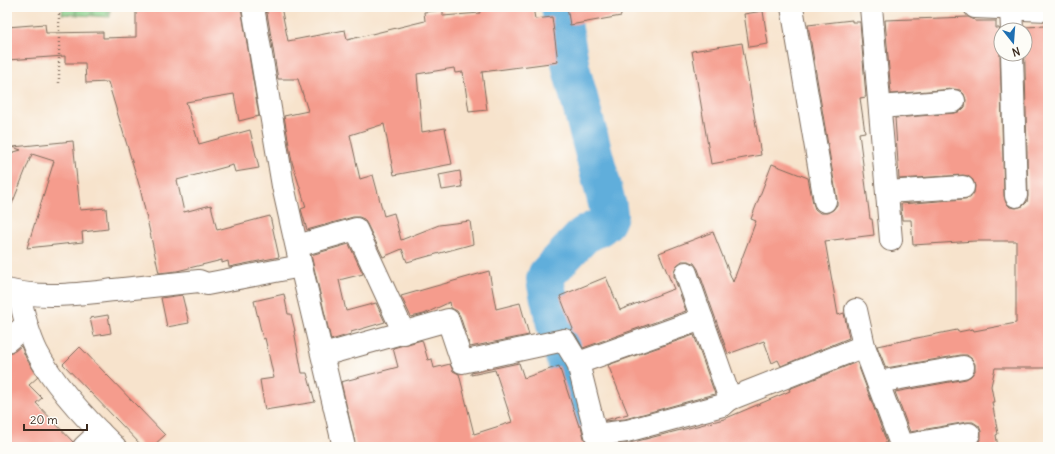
<svg xmlns="http://www.w3.org/2000/svg" width="1055" height="454" font-family="Delius,sans-serif">
  <style>
    .cemetery { fill: url(#cemetery-stones); stroke: #627c53 }
    .lines { fill: none; stroke-linecap: round; stroke-linejoin: round }
    .river { stroke: #61aedb; stroke-width: 38 }
    .building { fill: #f59c8d }
    .minor-casing { stroke: #7d6b5b; stroke-width: 24 }
    .path { stroke: #7d6b5b; stroke-width: 2.5; stroke-dasharray: 1 3; stroke-linecap: butt }
    .minor { stroke: #fff; stroke-width: 22 }
  </style>
  <defs>
    <pattern id="cemetery-stones" width="16" height="16" patternUnits="userSpaceOnUse"><rect width="16" height="16" fill="#89ce88"/><path d="M2 7V4a2 2 0 0 1 4 0v3zM10 15v-3a2 2 0 0 1 4 0v3z" fill="#77b175"/></pattern>
  </defs>
  <rect width="100%" height="100%" fill="#fdfcf7"/>
  <filter id="ink" filterUnits="userSpaceOnUse"><feTurbulence type="fractalNoise" baseFrequency=".025" numOctaves="2"/><feDisplacementMap in="SourceGraphic" scale="8" xChannelSelector="R" yChannelSelector="G"/><feConvolveMatrix kernelMatrix="1 2 1 2 8 2 1 2 1" color-interpolation-filters="sRGB"/></filter>
  <filter id="wash" filterUnits="userSpaceOnUse"><feTurbulence type="fractalNoise" baseFrequency=".012" numOctaves="4" result="noise"/><feDisplacementMap in="SourceGraphic" scale="16" xChannelSelector="R" yChannelSelector="G"/><feGaussianBlur stdDeviation="0.9" result="paint"/><feColorMatrix in="noise" values="0 0 0 0 0 0 0 0 0 0 0 0 0 0 0 0 0 1.4 0 .05"/><feComposite in="paint" operator="in"/></filter>
  <g filter="url(#wash)">
    <rect width="100%" height="100%" fill="#f7e3cc"/>
    <!-- cemetery -->
    <path class="cemetery" d="M 63,7 L 110,7 L 110,17 L 62,14 Z"/>
    <g class="lines">
      <!-- river -->
      <path class="river" d="M 560,7 L 571,68 L 608,207 L 609,215 L 606,222 L 600,227 L 584,235 L 547,274 L 545,279 L 546,285 L 558,337 L 592,447"/>
    </g>
    <g id="blocks">
      <!-- building -->
      <g class="building">
        <path d="M 136,7 L 241,7 L 259,116 L 239,121 L 234,94 L 186,102 L 199,144 L 250,130 L 259,168 L 235,172 L 233,165 L 177,180 L 184,212 L 211,205 L 217,230 L 270,216 L 279,257 L 229,267 L 228,261 L 222,263 L 222,260 L 177,271 L 159,273 L 140,188 L 108,82 L 86,83 L 85,63 L 65,63 L 65,56 L 7,60 L 7,27 L 45,24 L 46,33 L 103,32 L 103,38 L 136,37 Z"/>
        <path d="M 266,7 L 281,7 L 288,41 L 345,30 L 347,40 L 425,21 L 424,12 L 443,10 L 443,16 L 480,13 L 479,7 L 533,7 L 535,19 L 552,17 L 558,62 L 482,72 L 487,110 L 469,112 L 463,72 L 455,73 L 454,68 L 417,74 L 422,132 L 445,128 L 452,164 L 394,175 L 384,124 L 350,135 L 360,179 L 373,175 L 384,216 L 394,213 L 401,240 L 439,225 L 470,221 L 473,244 L 407,262 L 402,249 L 383,257 L 367,224 L 364,219 L 359,217 L 353,217 L 307,230 L 301,209 L 306,207 L 292,162 L 284,116 L 308,111 L 298,79 L 278,79 Z"/>
        <path d="M 567,7 L 620,7 L 621,16 L 570,25 Z"/>
        <path d="M 763,11 L 768,44 L 749,47 L 744,14 Z"/>
        <path d="M 968,17 L 975,20 L 975,21 L 996,21 L 996,28 L 999,28 L 1001,35 L 1001,48 L 1000,54 L 1004,196 L 1006,203 L 1010,207 L 1016,208 L 1023,206 L 1027,202 L 1028,196 L 1024,27 L 1046,26 L 1047,43 L 1045,43 L 1048,81 L 1048,368 L 995,368 L 991,386 L 994,402 L 992,402 L 998,434 L 996,435 L 998,447 L 967,447 L 977,444 L 981,438 L 981,431 L 979,426 L 973,422 L 967,422 L 910,432 L 895,392 L 966,379 L 971,376 L 975,371 L 975,364 L 972,359 L 967,355 L 961,355 L 886,368 L 877,346 L 957,330 L 958,332 L 973,329 L 974,331 L 1016,323 L 1016,241 L 975,241 L 913,245 L 911,220 L 902,220 L 901,204 L 964,199 L 970,198 L 974,193 L 975,186 L 973,180 L 968,176 L 963,175 L 899,179 L 895,118 L 955,113 L 961,111 L 965,107 L 966,100 L 964,94 L 960,90 L 953,89 L 891,94 L 885,20 Z"/>
        <path d="M 852,20 L 852,22 L 860,22 L 866,97 L 860,98 L 865,132 L 859,133 L 870,219 L 872,219 L 874,235 L 825,241 L 838,315 L 844,313 L 849,338 L 781,366 L 778,360 L 772,363 L 764,341 L 728,354 L 698,269 L 694,263 L 688,261 L 682,261 L 677,265 L 674,271 L 674,277 L 686,311 L 583,348 L 575,334 L 570,330 L 573,329 L 560,296 L 606,277 L 620,310 L 668,291 L 674,289 L 659,253 L 713,232 L 733,282 L 756,221 L 751,219 L 772,164 L 808,178 L 813,203 L 815,209 L 820,213 L 827,213 L 833,210 L 837,205 L 837,199 L 808,25 Z"/>
        <path d="M 742,43 L 761,155 L 711,164 L 692,51 Z"/>
        <path d="M 73,141 L 80,210 L 106,208 L 108,229 L 82,232 L 83,242 L 27,248 L 54,161 L 32,154 L 8,214 L 7,154 L 21,150 L 13,147 Z"/>
        <path d="M 460,171 L 462,187 L 442,190 L 439,175 Z"/>
        <path d="M 349,244 L 363,274 L 339,280 L 346,311 L 376,303 L 385,322 L 351,332 L 351,334 L 331,340 L 311,255 Z"/>
        <path d="M 489,271 L 496,309 L 520,303 L 529,335 L 470,347 L 460,316 L 457,311 L 451,308 L 450,302 L 424,314 L 411,317 L 401,296 Z"/>
        <path d="M 284,294 L 288,314 L 291,314 L 295,331 L 294,331 L 302,373 L 307,373 L 315,402 L 265,410 L 260,380 L 274,378 L 265,338 L 263,339 L 254,301 Z"/>
        <path d="M 182,295 L 189,323 L 167,327 L 161,298 Z"/>
        <path d="M 108,315 L 111,333 L 94,336 L 90,318 Z"/>
        <path d="M 694,335 L 715,394 L 625,419 L 605,421 L 605,420 L 628,414 L 608,365 Z"/>
        <path d="M 422,340 L 428,360 L 432,359 L 434,368 L 450,364 L 453,371 L 459,374 L 474,434 L 512,422 L 495,370 L 471,375 L 471,373 L 519,363 L 524,378 L 559,366 L 579,426 L 581,426 L 584,438 L 587,444 L 594,447 L 356,447 L 341,382 L 398,367 L 393,348 Z"/>
        <path d="M 21,346 L 26,358 L 38,377 L 29,385 L 42,398 L 36,403 L 73,442 L 72,447 L 7,447 L 7,353 L 15,351 Z"/>
        <path d="M 80,347 L 165,435 L 152,447 L 143,447 L 63,364 Z"/>
        <path d="M 857,362 L 887,443 L 885,443 L 887,447 L 601,447 L 630,443 L 724,419 L 790,391 L 789,389 Z"/>
      </g>
    </g>
  </g>
  <g filter="url(#ink)">
    <use href="#blocks" fill-opacity="0" stroke="#7d6b5b" stroke-width="1"/>
    <g class="lines">
      <defs>
        <g id="minor">
          <path d="M 253,7 L 283,186 L 301,266 L 344,447"/>
          <path d="M 792,7 L 825,201"/>
          <path d="M 871,7 L 891,240"/>
          <path d="M 975,7 L 1048,10"/>
          <path d="M 1011,9 L 1012,30"/>
          <path d="M 1012,54 L 1016,196"/>
          <path d="M 880,107 L 954,101"/>
          <path d="M 887,192 L 963,187"/>
          <path d="M 297,246 L 356,229 L 404,333"/>
          <path d="M 686,273 L 702,319"/>
          <path d="M 7,290 C 42,299 78,294 114,290 C 142,287 170,284 199,281 L 207,284 L 301,266"/>
          <path d="M 19,293 C 23,313 28,334 37,352 C 54,385 88,421 115,447"/>
          <path d="M 856,310 L 864,346"/>
          <path d="M 7,341 L 26,325"/>
          <path d="M 323,355 L 448,320 L 462,362 L 564,340 L 578,363 L 596,435 L 627,431 L 723,405 L 730,399"/>
          <path d="M 578,363 L 702,319 L 730,399 L 864,346 L 902,447"/>
          <path d="M 878,382 L 963,367"/>
          <path d="M 902,446 L 969,434"/>
          <path d="M 84,447 L 100,432"/>
        </g>
      </defs>
      <!-- minor casing -->
      <use href="#minor" class="minor-casing"/>
      <!-- path -->
      <path class="path" d="M 59,83 L 59,7"/>
      <!-- minor -->
      <use href="#minor" class="minor"/>
    </g>
  </g>
  <!-- margin -->
  <rect width="1055" height="454" fill="none" stroke="#fdfcf7" stroke-width="24"/>
  <!-- north arrow -->
  <g transform="translate(1013 42) rotate(163)"><circle r="19" fill="#fdfcf7" stroke="#afa8a0"/>
  <path d="M0-3L7 15L0 10L-7 15Z" fill="#1f6fb2"/>
  <text y="-6" font-size="11" font-weight="bold" text-anchor="middle" fill="#3b2a1e">N</text>
  </g>
  <!-- scale -->
  <path d="M24 424v6h63v-6" fill="none" stroke="#3b2a1e" stroke-width="2"/>
  <text x="30" y="424" font-size="12" fill="#3b2a1e" stroke="#fdfcf7" stroke-width="3" paint-order="stroke">20 m</text>
</svg>
